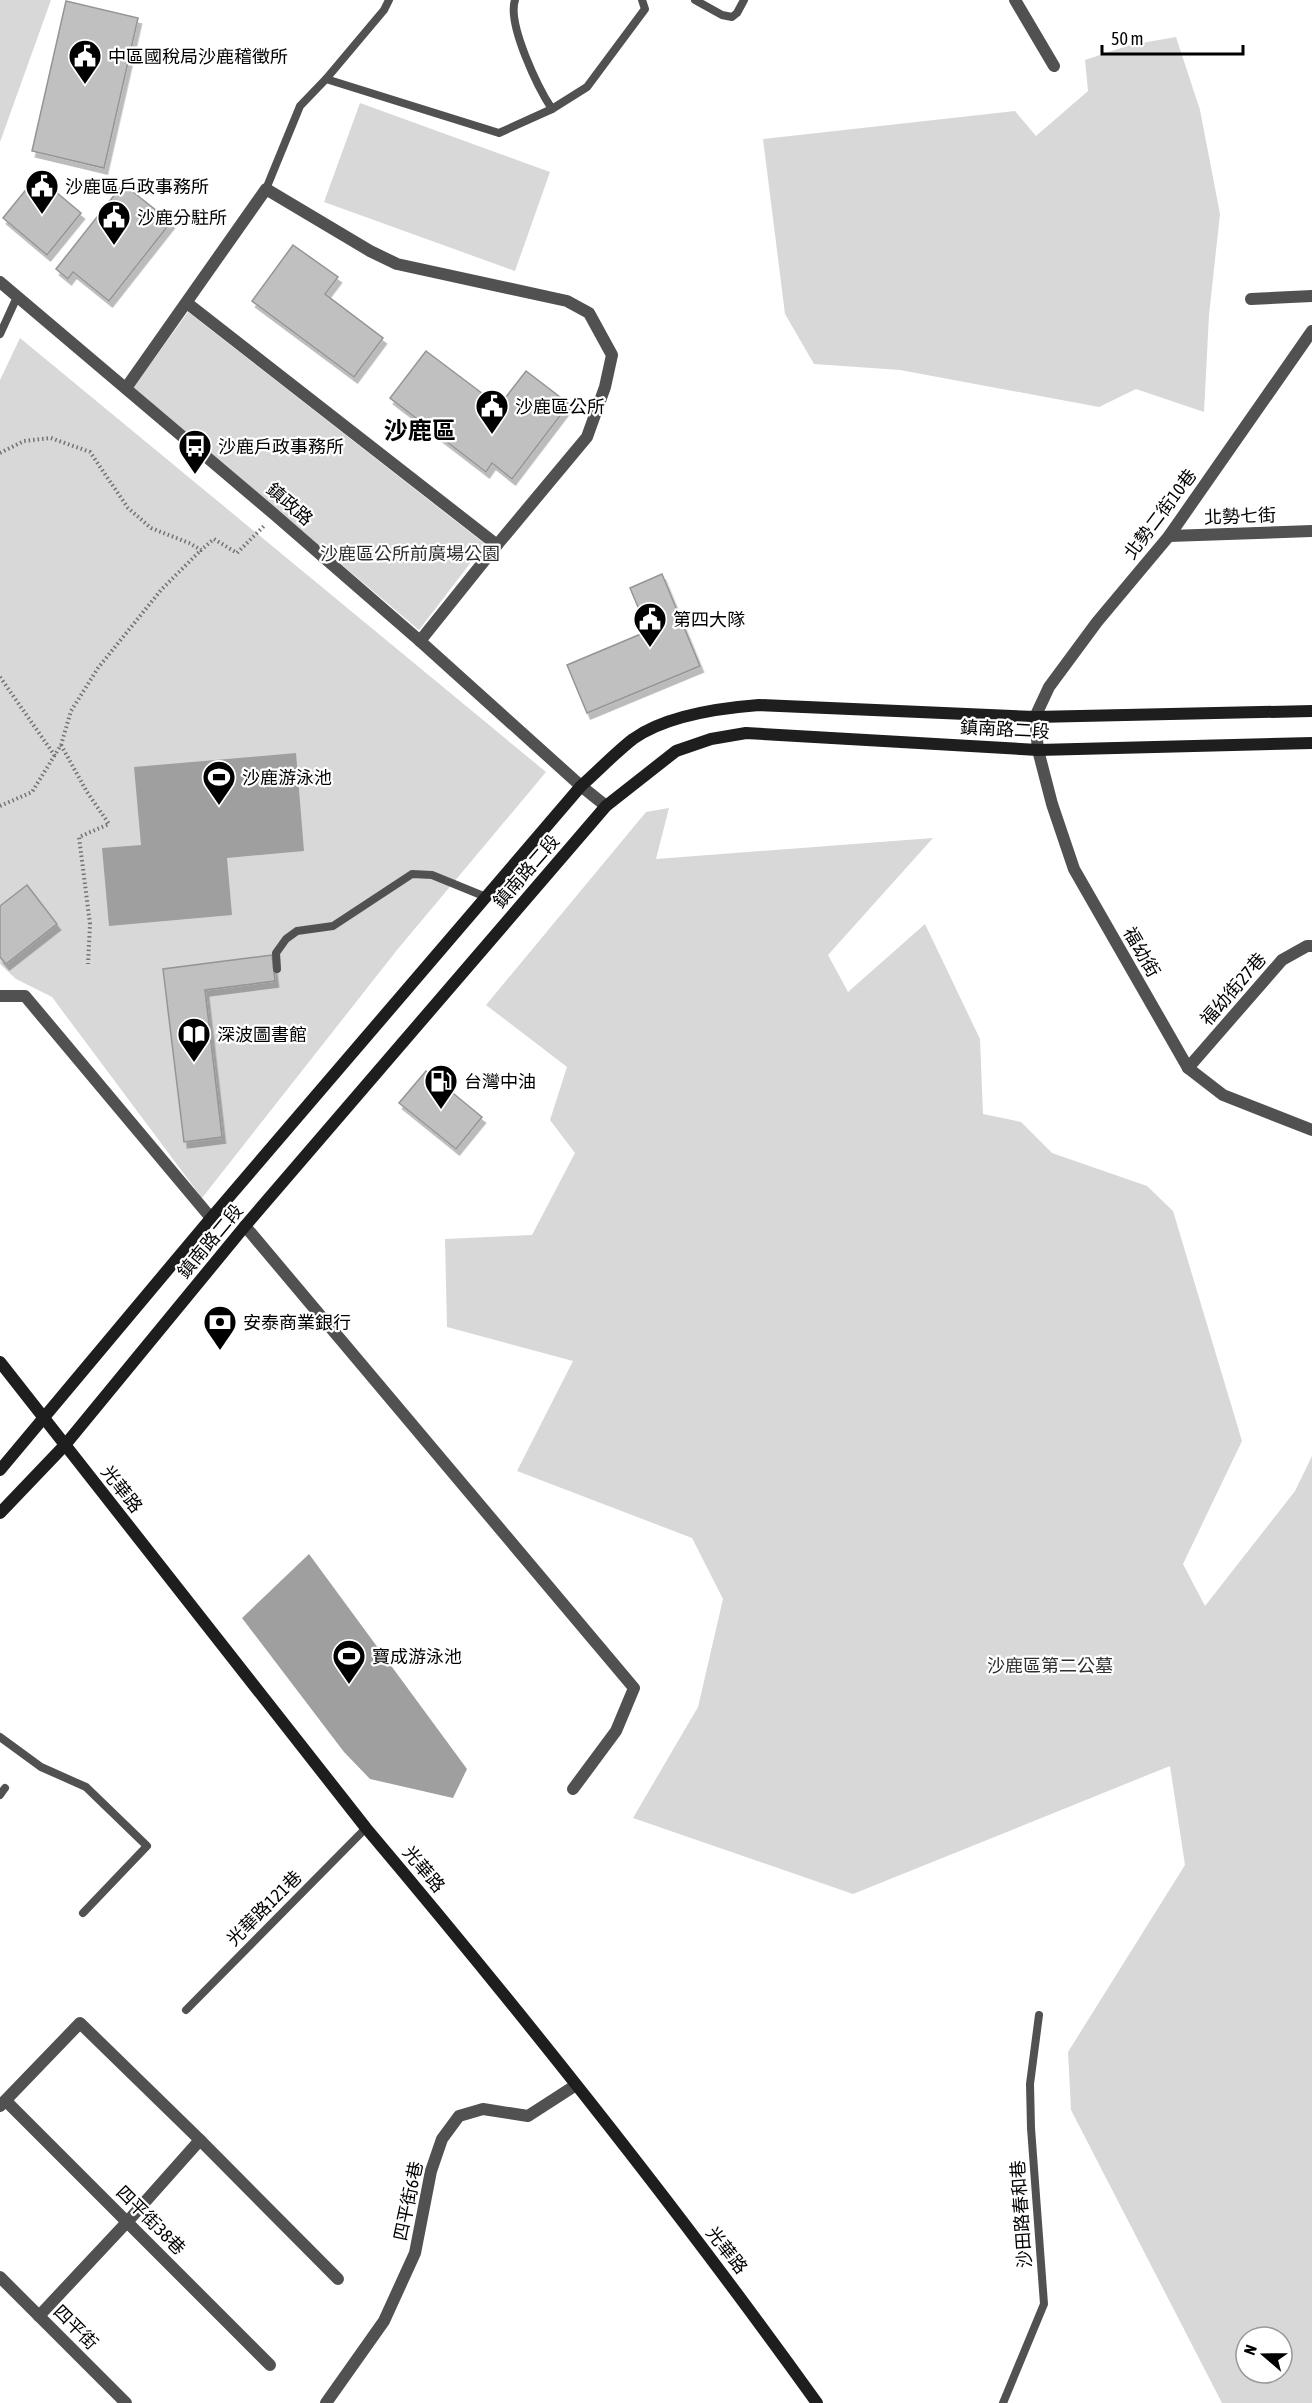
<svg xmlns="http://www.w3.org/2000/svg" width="1312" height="2403" font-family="'Asap Condensed','Noto Sans TC',sans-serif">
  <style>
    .green { fill: #d8d8d8; fill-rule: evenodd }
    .water { fill: #9f9f9f }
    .building { fill: #c0c0c0; stroke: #959595; stroke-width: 1.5; filter: url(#shadow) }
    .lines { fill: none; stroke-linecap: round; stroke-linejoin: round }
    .path { stroke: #737373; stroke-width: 4; stroke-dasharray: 1.5 3; stroke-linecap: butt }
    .lane { stroke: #515151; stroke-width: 8 }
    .street { stroke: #515151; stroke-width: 12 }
    .secondary { stroke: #1e1e1e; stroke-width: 12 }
    .labels { text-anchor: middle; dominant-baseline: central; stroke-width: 4.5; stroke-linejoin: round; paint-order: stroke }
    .poi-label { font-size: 18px; fill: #000; stroke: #fff; text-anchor: start }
    .street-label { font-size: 18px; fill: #000; stroke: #fff }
    .park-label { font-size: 18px; fill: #2f2f2f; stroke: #fff }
    .district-label { font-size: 24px; font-weight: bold; fill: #000; stroke: #fff }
  </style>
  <defs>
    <filter id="shadow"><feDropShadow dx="3.5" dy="6" stdDeviation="0" flood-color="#0004"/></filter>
  </defs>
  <rect width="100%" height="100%" fill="#fff"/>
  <!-- green -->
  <g class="green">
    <path d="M 0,0 L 51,0 L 0,142 Z"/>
    <path d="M 1176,37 L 1200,110 L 1220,214 L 1209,315 L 1204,412 L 1136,389 L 1099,407 L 900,370 L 814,364 L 785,314 L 763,139 L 1015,111 L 1036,136 L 1088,91 L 1085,60 L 1130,45 Z"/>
    <path d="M 360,103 L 550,172 L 515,271 L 324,202 Z"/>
    <path d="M 188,312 L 485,544 L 419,630 L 133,388 Z"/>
    <path d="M 20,338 L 546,772 L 397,950 L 202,1198 L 52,997 L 16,979 L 0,964 L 0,380 Z"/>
    <path d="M 669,808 L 656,859 L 933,838 L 828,955 L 848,992 L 925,924 L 980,1039 L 983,1114 L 1021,1122 L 1052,1153 L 1147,1186 L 1173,1211 L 1242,1441 L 1183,1564 L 1205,1606 L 1295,1491 L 1312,1456 L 1312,2403 L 1222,2403 L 1071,2110 L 1068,2052 L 1185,1865 L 1170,1766 L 853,1894 L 633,1818 L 698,1707 L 723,1599 L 692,1538 L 517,1471 L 573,1361 L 447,1327 L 445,1239 L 532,1235 L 575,1153 L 550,1120 L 567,1067 L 486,1005 L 646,812 ZM 1246,2337 L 1282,2337 L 1282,2373 L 1246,2373 Z"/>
  </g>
  <!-- water -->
  <g class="water">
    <path d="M 296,753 L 304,851 L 227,858 L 232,915 L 109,926 L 102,848 L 141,845 L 134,767 Z"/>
    <path d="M 309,1554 L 467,1769 L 453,1798 L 370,1779 L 344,1752 L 242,1618 Z"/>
  </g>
  <!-- building -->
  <g class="building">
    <path d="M 66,1 L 138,18 L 104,168 L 32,151 Z"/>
    <path d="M 37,176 L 81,213 L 47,255 L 3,218 Z"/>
    <path d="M 123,184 L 171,222 L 109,301 L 73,272 L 68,279 L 56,269 Z"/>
    <path d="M 293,245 L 338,277 L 325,294 L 383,338 L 354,377 L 252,301 Z"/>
    <path d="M 426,351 L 499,406 L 526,371 L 569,404 L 512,479 L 492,463 L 486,472 L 390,398 Z"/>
    <path d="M 662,574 L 700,666 L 587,713 L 567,665 L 648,631 L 630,588 Z"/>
    <path d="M 27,885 L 57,924 L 6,964 L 0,957 L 0,906 Z"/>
    <path d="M 272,955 L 275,981 L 205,990 L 222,1137 L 184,1142 L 163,969 Z"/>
    <path d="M 426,1071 L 482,1117 L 456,1149 L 399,1103 Z"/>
  </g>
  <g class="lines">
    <!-- path -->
    <g class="path">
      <path d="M 0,453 L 24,441 L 51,438 L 90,452 L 128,508 L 151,528 L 189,543 L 201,550 L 214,539 L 237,553 L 265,525"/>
      <path d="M 0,677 L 55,756"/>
      <path d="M 61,745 L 87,792 L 109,824 L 79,837 L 90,924 L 88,964"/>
      <path d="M 0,806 L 32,792 L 61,745 L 71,711 L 98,668 L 161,590 L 201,550"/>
    </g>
    <!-- lane -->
    <g class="lane">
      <path d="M 515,0 C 507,24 538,88 552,109"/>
      <path d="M 695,0 L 722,15 L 732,17 L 737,13 L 744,0"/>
      <path d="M 326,79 L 499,133 L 552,109 L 587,87 L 645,9 L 642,0"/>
      <path d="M 266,189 L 300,106 L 326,79 L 384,10 L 389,0"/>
      <path d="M 0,334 L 17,297"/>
      <path d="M 277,969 L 276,953 L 286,939 L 297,931 L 333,926 L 412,874 L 432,875 L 486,897"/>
      <path d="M 0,1737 L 41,1767 L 86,1787 L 147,1846 L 83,1913"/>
      <path d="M 0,1795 L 5,1788"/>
      <path d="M 186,2010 L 366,1828"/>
      <path d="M 1003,2403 L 1044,2304 L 1031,2128 L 1030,2084 L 1039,2015"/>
    </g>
    <!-- street -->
    <g class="street">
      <path d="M 1015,0 L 1054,66"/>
      <path d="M 0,282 L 275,515 L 420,641 L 581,786 L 606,806"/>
      <path d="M 1251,299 L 1312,296"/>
      <path d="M 1312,331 L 1169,536 L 1097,622 L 1049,687 L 1035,717 L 1038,750 L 1052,804 L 1074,869 L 1188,1068 L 1223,1095 L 1312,1130"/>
      <path d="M 126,388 L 266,189 L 370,251 L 397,264 L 567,301 L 589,313 L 612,355 L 605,387 L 587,437 L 497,545 L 187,303"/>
      <path d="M 1169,536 L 1312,531"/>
      <path d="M 420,641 L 497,545"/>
      <path d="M 0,996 L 25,996 L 211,1218"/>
      <path d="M 1188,1068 L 1282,960 L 1307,946 L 1312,946"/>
      <path d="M 245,1226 L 634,1688 L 616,1731 L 573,1789"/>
      <path d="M 6,2101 L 270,2365"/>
      <path d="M 0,2106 L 80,2023 L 200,2140 L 338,2279"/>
      <path d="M 0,2277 L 126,2403"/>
      <path d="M 39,2316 L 128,2221 L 200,2140"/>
      <path d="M 326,2403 L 384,2321 L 415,2253 L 431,2171 L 442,2139 L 459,2116 L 483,2109 L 528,2116 L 576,2085"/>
    </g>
    <!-- secondary -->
    <g class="secondary">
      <path d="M 0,1362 L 366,1828 C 523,2014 675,2205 817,2403"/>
      <path d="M 0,1470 L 211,1218 L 581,786 C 598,771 615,753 633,739 C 665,716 720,708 759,705 L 1035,717 L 1312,711"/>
      <path d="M 0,1513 L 65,1445 L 245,1226 L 606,806 L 676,751 L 711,739 L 746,733 L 1038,750 L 1312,743"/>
    </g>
  </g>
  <!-- icons -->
  <defs>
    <symbol id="civic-pin" viewBox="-11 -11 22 30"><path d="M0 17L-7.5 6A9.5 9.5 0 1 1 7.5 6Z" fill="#000" stroke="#fff"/><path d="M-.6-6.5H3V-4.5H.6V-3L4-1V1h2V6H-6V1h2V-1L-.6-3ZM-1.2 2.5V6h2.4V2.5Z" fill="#fff"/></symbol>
    <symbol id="bus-pin" viewBox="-11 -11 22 30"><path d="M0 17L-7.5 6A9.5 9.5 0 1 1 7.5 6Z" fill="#000" stroke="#fff"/><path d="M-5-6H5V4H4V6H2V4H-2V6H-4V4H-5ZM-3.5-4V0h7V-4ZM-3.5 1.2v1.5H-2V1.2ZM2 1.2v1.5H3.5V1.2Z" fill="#fff"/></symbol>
    <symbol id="stadium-pin" viewBox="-11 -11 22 30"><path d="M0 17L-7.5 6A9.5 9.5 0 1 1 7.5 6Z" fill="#000" stroke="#fff"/><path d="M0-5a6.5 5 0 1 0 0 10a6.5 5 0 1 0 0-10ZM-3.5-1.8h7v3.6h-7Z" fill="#fff"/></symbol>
    <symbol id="library-pin" viewBox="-11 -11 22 30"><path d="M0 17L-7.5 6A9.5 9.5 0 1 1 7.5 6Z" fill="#000" stroke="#fff"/><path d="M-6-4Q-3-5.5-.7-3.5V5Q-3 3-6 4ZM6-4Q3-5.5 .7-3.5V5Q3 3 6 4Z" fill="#fff"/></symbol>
    <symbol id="fuel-pin" viewBox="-11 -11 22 30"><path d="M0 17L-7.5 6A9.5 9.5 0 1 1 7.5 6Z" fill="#000" stroke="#fff"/><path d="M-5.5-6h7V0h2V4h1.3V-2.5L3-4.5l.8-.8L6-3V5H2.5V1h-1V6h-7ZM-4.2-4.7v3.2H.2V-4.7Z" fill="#fff"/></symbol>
    <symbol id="bank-pin" viewBox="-11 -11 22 30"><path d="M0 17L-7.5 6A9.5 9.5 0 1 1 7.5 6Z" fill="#000" stroke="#fff"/><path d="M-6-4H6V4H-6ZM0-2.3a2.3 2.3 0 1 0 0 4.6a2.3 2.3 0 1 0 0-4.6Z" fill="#fff"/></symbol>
  </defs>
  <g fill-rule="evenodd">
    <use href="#civic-pin" x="66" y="37" width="38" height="52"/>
    <use href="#civic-pin" x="23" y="167" width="38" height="52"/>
    <use href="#civic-pin" x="95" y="198" width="38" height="52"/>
    <use href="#civic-pin" x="473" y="387" width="38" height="52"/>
    <use href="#bus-pin" x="176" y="427" width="38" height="52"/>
    <use href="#civic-pin" x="631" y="600" width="38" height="52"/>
    <use href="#stadium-pin" x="200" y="758" width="38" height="52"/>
    <use href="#library-pin" x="175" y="1015" width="38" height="52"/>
    <use href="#fuel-pin" x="422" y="1062" width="38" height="52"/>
    <use href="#bank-pin" x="201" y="1303" width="38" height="52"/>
    <use href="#stadium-pin" x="330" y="1637" width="38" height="52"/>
  </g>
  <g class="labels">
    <!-- poi labels -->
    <g class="poi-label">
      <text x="108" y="56">中區國稅局沙鹿稽徵所</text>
      <text x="65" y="186">沙鹿區戶政事務所</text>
      <text x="137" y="217">沙鹿分駐所</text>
      <text x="515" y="406">沙鹿區公所</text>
      <text x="218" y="446">沙鹿戶政事務所</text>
      <text x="673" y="619">第四大隊</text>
      <text x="242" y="777">沙鹿游泳池</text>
      <text x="217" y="1034">深波圖書館</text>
      <text x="464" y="1081">台灣中油</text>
      <text x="243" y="1322">安泰商業銀行</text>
      <text x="372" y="1656">寶成游泳池</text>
    </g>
    <!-- street labels -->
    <g class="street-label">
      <text transform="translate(290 504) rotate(41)">鎮政路</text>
      <text transform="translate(1160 514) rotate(-53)">北勢二街10巷</text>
      <text transform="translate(1240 516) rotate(-2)">北勢七街</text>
      <text transform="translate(1005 729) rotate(3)">鎮南路二段</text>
      <text transform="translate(526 871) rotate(-49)">鎮南路二段</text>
      <text transform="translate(1142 952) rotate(60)">福幼街</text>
      <text transform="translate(1233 989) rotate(-49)">福幼街27巷</text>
      <text transform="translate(210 1241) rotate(-50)">鎮南路二段</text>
      <text transform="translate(122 1489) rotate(52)">光華路</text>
      <text transform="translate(424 1869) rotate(50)">光華路</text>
      <text transform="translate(264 1908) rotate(-45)">光華路121巷</text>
      <text transform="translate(408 2201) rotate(-78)">四平街6巷</text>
      <text transform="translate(1021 2214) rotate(-94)">沙田路春和巷</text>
      <text transform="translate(151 2220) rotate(45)">四平街38巷</text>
      <text transform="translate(727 2250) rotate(52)">光華路</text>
      <text transform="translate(76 2327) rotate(45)">四平街</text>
    </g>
    <!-- park labels -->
    <g class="park-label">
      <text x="410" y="553">沙鹿區公所前廣場公園</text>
      <text x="1050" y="1665">沙鹿區第二公墓</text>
    </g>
    <!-- district labels -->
    <g class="district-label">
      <text x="420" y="430">沙鹿區</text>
    </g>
  </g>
  <!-- north arrow -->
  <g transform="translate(1264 2355) rotate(290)"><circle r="28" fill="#ffffff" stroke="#999999" stroke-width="1.5"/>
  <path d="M0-4.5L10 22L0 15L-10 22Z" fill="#000000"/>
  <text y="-9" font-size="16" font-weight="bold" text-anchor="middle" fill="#000000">N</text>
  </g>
  <!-- scale -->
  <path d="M1102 45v9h141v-9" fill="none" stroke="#000000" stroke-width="3"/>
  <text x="1111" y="45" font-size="18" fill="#000000" stroke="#ffffff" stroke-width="4.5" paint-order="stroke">50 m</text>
</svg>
